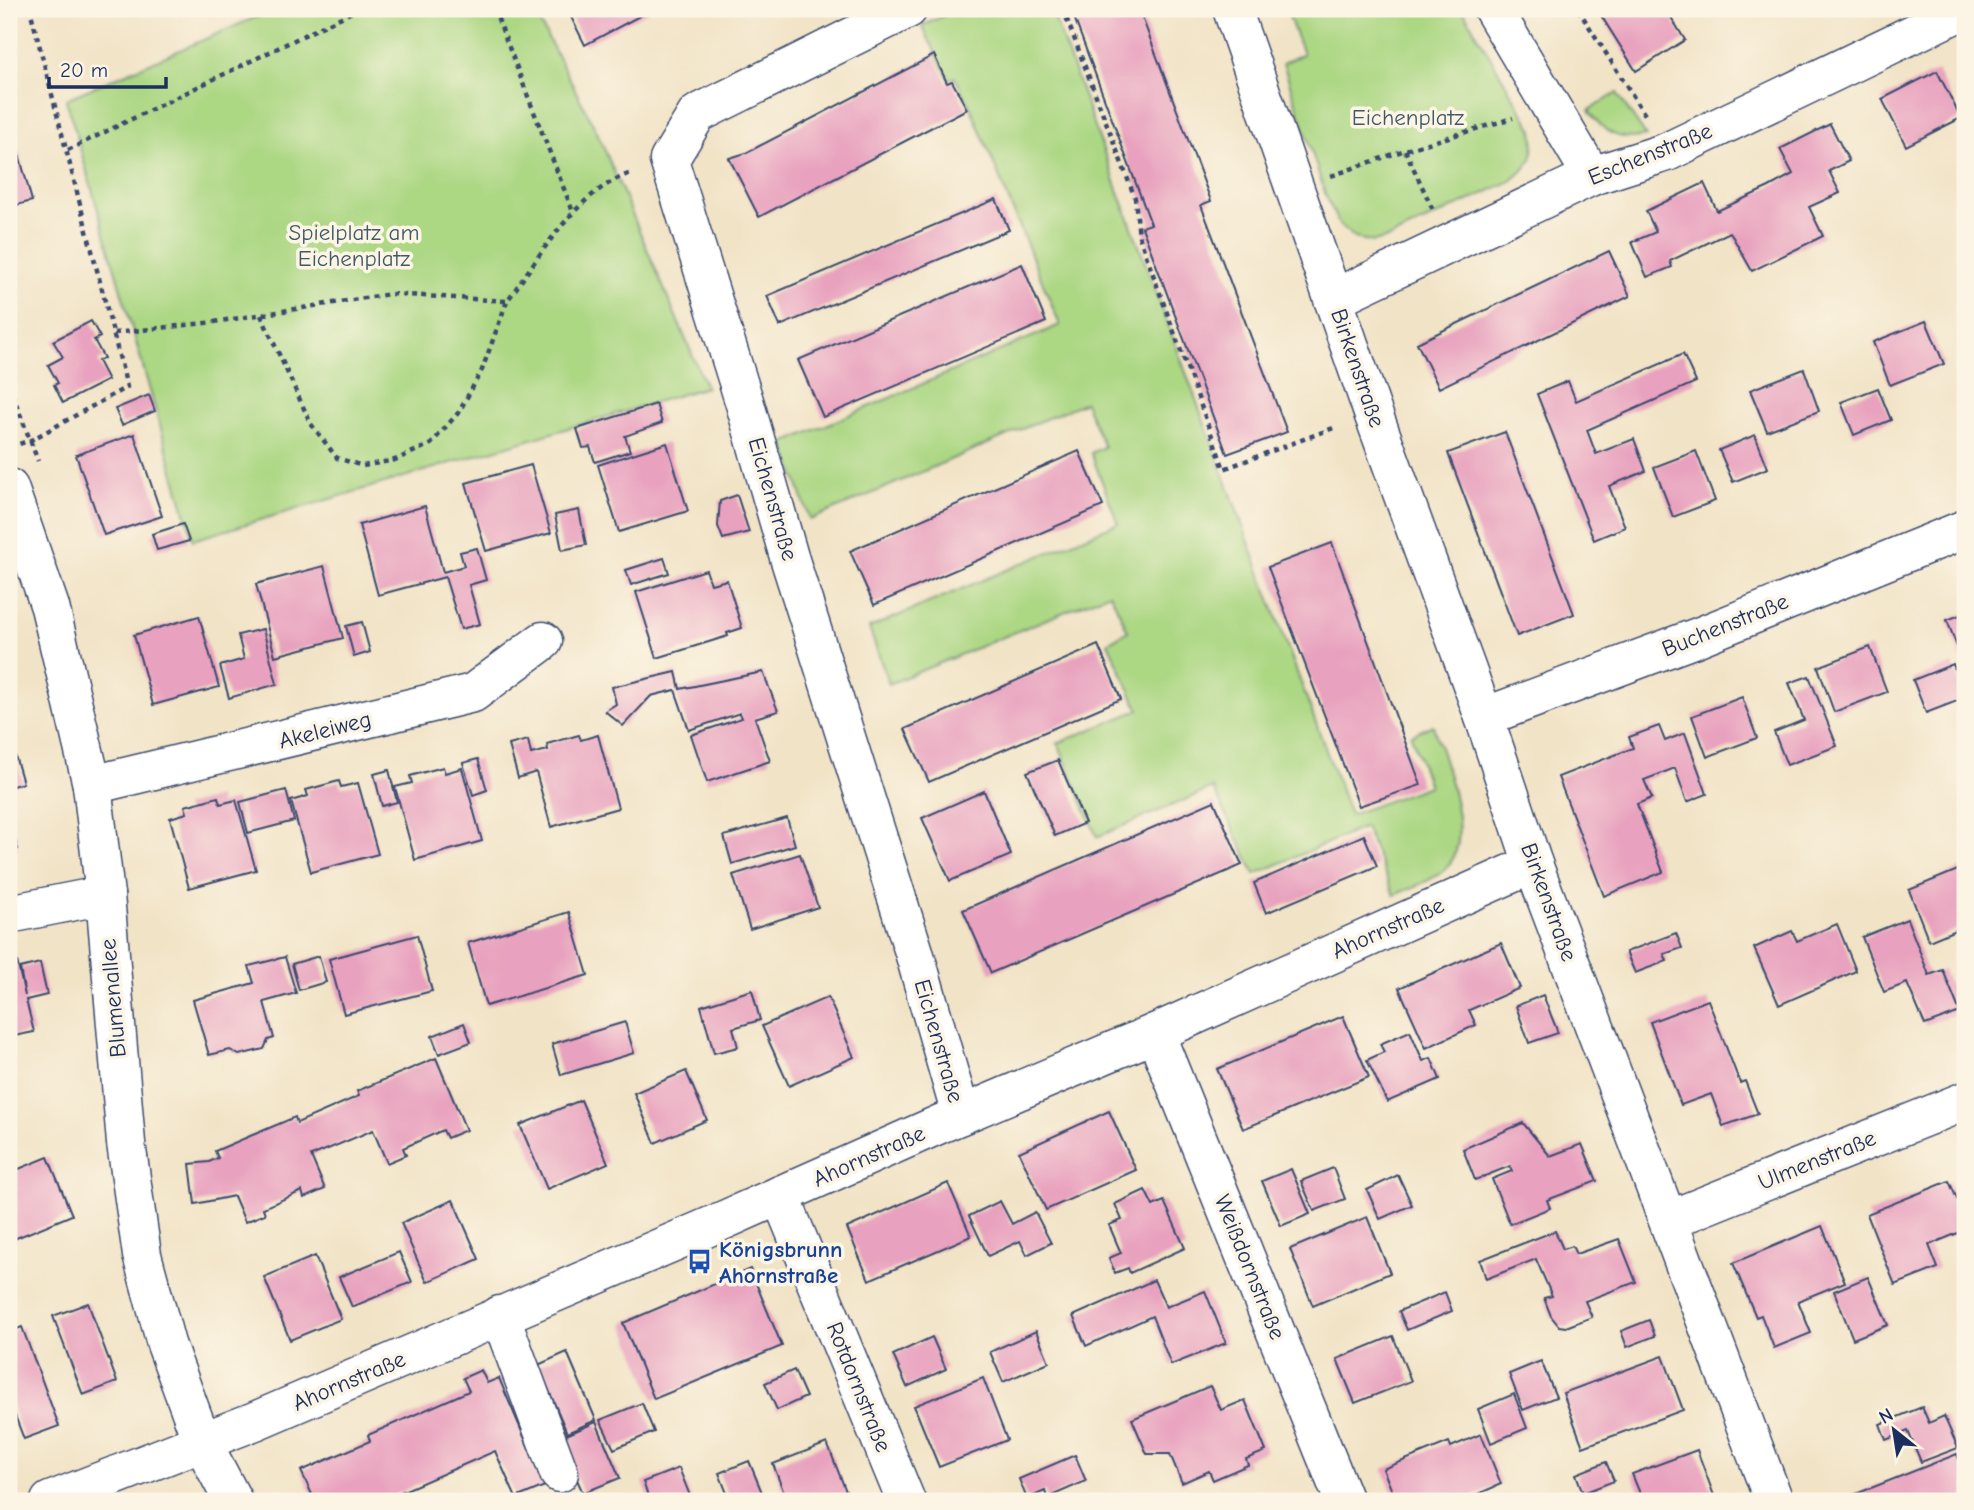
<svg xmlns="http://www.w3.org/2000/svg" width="1974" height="1510" font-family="'Comic Neue',sans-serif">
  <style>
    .green { fill: #acd783; stroke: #648370; stroke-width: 2 }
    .building { fill: #e8a1be }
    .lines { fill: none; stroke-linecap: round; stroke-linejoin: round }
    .minor-casing { stroke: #3b4a6e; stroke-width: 41 }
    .path { stroke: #3b4a6e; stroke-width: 4.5; stroke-dasharray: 5 5; stroke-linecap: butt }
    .minor { stroke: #fff; stroke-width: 38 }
    .labels { text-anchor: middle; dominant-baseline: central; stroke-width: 7; stroke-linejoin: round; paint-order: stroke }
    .park-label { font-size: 23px; fill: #3f5967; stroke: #fcf5e5 }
    .street-label { font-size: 23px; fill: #1b2f5e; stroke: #fcf5e5 }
    .transit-label { font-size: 23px; font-weight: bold; fill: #164399; stroke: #fcf5e5; text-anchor: start }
  </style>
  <rect width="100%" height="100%" fill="#fcf5e5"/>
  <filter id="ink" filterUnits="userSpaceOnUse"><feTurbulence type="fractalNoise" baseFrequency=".0143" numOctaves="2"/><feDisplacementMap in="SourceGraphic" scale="14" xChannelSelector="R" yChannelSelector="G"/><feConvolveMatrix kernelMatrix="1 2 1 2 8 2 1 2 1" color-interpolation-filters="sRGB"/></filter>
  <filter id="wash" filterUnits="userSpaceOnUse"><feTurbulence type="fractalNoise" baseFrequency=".00686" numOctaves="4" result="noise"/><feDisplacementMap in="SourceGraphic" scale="28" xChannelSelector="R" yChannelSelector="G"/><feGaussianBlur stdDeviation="1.57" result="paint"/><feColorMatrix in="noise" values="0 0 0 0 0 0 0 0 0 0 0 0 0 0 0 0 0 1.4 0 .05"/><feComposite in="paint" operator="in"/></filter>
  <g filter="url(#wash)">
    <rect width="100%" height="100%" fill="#f1e3c6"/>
    <!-- green -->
    <g class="green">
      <path d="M 275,9 L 533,9 L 597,132 L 706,387 L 193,540 L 66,99 Z"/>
      <path d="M 957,9 L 1051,9 L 1350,815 L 1429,786 L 1411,735 L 1433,725 C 1443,761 1479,842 1443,871 C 1430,882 1410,888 1394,895 L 1365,827 L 1255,874 L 1213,788 L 1097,837 L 1058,743 L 1139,710 L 1108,643 L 1128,631 L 1110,593 L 889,684 L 869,628 L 1118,523 L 1091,453 L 1104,447 L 1085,402 L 810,520 L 784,443 L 1060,325 L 971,108 L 955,77 L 949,79 L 922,26 Z"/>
      <path d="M 1286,9 L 1462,9 L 1533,130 C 1536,156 1531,165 1511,181 L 1391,237 L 1374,242 L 1355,238 L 1338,223 L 1326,196 L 1283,63 L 1303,54 Z"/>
      <path d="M 1617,93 L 1646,136 C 1620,142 1603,133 1589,110 Z"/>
    </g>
    <g id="blocks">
      <!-- building -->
      <g class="building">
        <path d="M 567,9 L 648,9 L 649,11 L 585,45 Z"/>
        <path d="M 1071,9 L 1139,9 L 1211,201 L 1201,205 L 1287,432 L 1227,454 L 1142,227 L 1151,224 Z"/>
        <path d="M 1597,9 L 1666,9 L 1685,40 L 1636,71 Z"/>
        <path d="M 934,55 L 947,83 L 952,81 L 967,109 L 759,217 L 729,158 L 746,153 Z"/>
        <path d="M 1937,71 L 1961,118 L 1906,146 L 1882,99 Z"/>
        <path d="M 1830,124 L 1849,161 L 1829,171 L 1840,193 L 1809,207 L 1823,236 L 1752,271 L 1730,232 L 1670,261 L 1672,267 L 1647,277 L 1632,242 L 1656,232 L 1646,211 L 1704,183 L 1717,211 L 1769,187 L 1793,174 L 1780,149 Z"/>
        <path d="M 12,129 L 32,201 L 9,207 L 9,130 Z"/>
        <path d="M 996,199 L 1009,230 L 780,326 L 767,296 Z"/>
        <path d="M 1609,251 L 1630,296 L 1439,388 L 1417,343 Z"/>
        <path d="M 1022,264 L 1046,322 L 823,417 L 798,360 Z"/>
        <path d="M 91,321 L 100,337 L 94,340 L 104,358 L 98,361 L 108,380 L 63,403 L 54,385 L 58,383 L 48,365 L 63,357 L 53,341 Z"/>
        <path d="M 1926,321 L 1944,364 L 1890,385 L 1873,342 Z"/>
        <path d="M 1683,354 L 1696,382 L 1587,430 L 1596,454 L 1634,439 L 1646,471 L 1609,486 L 1625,527 L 1594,540 L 1537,394 L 1568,381 L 1576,401 Z"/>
        <path d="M 1804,369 L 1819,411 L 1767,431 L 1750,390 Z"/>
        <path d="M 1878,388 L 1891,420 L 1854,435 L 1841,402 Z"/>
        <path d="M 149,395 L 155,411 L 122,425 L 115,409 Z"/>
        <path d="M 656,404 L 662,423 L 625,436 L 630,451 L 595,462 L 590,447 L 583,448 L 577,429 Z"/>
        <path d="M 1505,432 L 1574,614 L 1517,636 L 1448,453 Z"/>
        <path d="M 134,434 L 162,516 L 104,535 L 76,455 Z"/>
        <path d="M 1755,435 L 1768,468 L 1733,482 L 1719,450 Z"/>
        <path d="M 667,443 L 688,511 L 619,532 L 598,465 Z"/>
        <path d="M 1079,451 L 1103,506 L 874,605 L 850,551 Z"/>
        <path d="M 1696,451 L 1715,501 L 1673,517 L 1654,467 Z"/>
        <path d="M 531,465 L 551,533 L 486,551 L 466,483 Z"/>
        <path d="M 737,495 L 749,532 L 723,539 L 718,526 L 720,501 Z"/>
        <path d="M 425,506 L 443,572 L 464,566 L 460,552 L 477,548 L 486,580 L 469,585 L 480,624 L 461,629 L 445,577 L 378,595 L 359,525 Z"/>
        <path d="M 579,510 L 586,545 L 562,550 L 555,515 Z"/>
        <path d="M 183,524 L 189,541 L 157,550 L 152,534 Z"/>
        <path d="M 1332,543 L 1421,785 L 1359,806 L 1268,567 Z"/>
        <path d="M 664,558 L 669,573 L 631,585 L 626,570 Z"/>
        <path d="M 324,566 L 343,638 L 275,656 L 256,584 Z"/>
        <path d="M 706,570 L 711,584 L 727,580 L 742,628 L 727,633 L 728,636 L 657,658 L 636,592 Z"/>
        <path d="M 1965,613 L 1965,659 L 1962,660 L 1947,620 Z"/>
        <path d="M 199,616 L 219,687 L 153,705 L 134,635 Z"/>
        <path d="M 362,622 L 370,652 L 354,657 L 346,626 Z"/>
        <path d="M 263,629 L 277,684 L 229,698 L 220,666 L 244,659 L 238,635 Z"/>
        <path d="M 1098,645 L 1121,699 L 929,782 L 905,729 Z"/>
        <path d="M 1870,647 L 1887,692 L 1834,712 L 1818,667 Z"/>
        <path d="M 1953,664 L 1965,698 L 1926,713 L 1913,680 Z"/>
        <path d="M 676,672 L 680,689 L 763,672 L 778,711 L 755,718 L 770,761 L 707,782 L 691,735 L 742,718 L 740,713 L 689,730 L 675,690 L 651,696 L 623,726 L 605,711 L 616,704 L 612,687 Z"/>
        <path d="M 1809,676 L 1837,746 L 1787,765 L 1774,732 L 1804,720 L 1789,683 Z"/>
        <path d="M 1742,697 L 1757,738 L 1707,757 L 1692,716 Z"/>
        <path d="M 1659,726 L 1665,741 L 1685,733 L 1707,794 L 1687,802 L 1675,768 L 1644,780 L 1652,798 L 1637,804 L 1663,872 L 1604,896 L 1558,777 L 1633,748 L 1629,737 Z"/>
        <path d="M 9,735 L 23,783 L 9,787 Z"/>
        <path d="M 579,735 L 581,740 L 598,735 L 618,808 L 551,827 L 536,772 L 518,778 L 509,745 L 528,740 L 531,754 L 548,750 L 547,744 Z"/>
        <path d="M 478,759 L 487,790 L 473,795 L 463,763 Z"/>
        <path d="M 1058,760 L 1085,823 L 1055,836 L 1027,772 Z"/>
        <path d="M 443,767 L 445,773 L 462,768 L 482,841 L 415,860 L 395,787 L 412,783 L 410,776 Z"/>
        <path d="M 389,770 L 397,802 L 382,806 L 374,774 Z"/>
        <path d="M 339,781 L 341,787 L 358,783 L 378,854 L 311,872 L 291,801 L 308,796 L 306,790 Z"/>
        <path d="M 286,790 L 294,821 L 248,833 L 240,802 Z"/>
        <path d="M 984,791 L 1011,855 L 950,881 L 922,818 Z"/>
        <path d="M 218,797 L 220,804 L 236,800 L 256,870 L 189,888 L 170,818 L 187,813 L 185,806 Z"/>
        <path d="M 1214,801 L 1242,865 L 991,973 L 963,910 Z"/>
        <path d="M 787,818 L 795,845 L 732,864 L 724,836 Z"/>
        <path d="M 9,819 L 18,849 L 9,852 Z"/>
        <path d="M 1364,835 L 1377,866 L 1266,913 L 1254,883 Z"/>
        <path d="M 800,854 L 818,907 L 750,929 L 733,875 Z"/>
        <path d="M 1965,867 L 1965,926 L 1929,941 L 1909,890 Z"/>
        <path d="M 569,912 L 588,975 L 486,1006 L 468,943 Z"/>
        <path d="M 1907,919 L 1929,975 L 1943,970 L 1960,1012 L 1925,1025 L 1907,983 L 1884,992 L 1862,937 Z"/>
        <path d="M 1837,924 L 1856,971 L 1779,1005 L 1754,948 L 1792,931 L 1797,941 Z"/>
        <path d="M 1676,933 L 1682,948 L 1664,954 L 1667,961 L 1635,973 L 1626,952 Z"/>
        <path d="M 417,935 L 432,991 L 344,1014 L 329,959 Z"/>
        <path d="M 1501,943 L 1520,988 L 1469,1010 L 1476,1025 L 1426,1048 L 1399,988 Z"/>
        <path d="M 319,956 L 326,982 L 299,990 L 292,964 Z"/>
        <path d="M 285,957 L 296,993 L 264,1002 L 274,1038 L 268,1040 L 264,1049 L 239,1055 L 230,1050 L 209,1055 L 193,1000 L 254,983 L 249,966 Z"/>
        <path d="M 17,961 L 25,996 L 20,968 L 40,963 L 47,995 L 26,1000 L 34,1032 L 9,1037 L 9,963 Z"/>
        <path d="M 752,990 L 760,1020 L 733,1028 L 738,1047 L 714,1053 L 701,1006 Z"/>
        <path d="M 1543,995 L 1558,1033 L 1529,1043 L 1516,1006 Z"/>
        <path d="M 828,997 L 854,1057 L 789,1086 L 762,1026 Z"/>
        <path d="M 1708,1000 L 1740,1083 L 1745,1081 L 1758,1114 L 1723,1126 L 1711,1094 L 1681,1105 L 1650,1022 Z"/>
        <path d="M 1343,1016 L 1369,1077 L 1243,1129 L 1217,1069 Z"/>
        <path d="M 625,1022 L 634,1053 L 561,1075 L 552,1044 Z"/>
        <path d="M 464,1023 L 471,1042 L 439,1054 L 432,1036 Z"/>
        <path d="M 1410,1031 L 1423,1061 L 1431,1058 L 1440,1079 L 1387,1102 L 1367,1060 L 1384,1052 L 1380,1044 Z"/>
        <path d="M 436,1058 L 466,1130 L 447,1138 L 443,1130 L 403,1148 L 406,1155 L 387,1163 L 373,1130 L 311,1156 L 325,1189 L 304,1198 L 302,1191 L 263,1208 L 265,1214 L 245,1222 L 234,1196 L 195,1204 L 190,1164 L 209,1162 L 218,1158 L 215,1151 L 295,1117 L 297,1123 L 359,1096 L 357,1091 Z"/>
        <path d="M 686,1071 L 707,1120 L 655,1143 L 634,1093 Z"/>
        <path d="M 581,1100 L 608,1163 L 547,1189 L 520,1125 Z"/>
        <path d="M 1109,1111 L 1136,1170 L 1046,1210 L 1019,1152 Z"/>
        <path d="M 1523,1123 L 1550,1156 L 1582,1144 L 1597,1181 L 1547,1200 L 1550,1208 L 1510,1224 L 1492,1179 L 1512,1171 L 1510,1166 L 1475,1180 L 1463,1149 Z"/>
        <path d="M 48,1157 L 72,1215 L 9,1241 L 9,1173 Z"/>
        <path d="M 1333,1168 L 1345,1199 L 1314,1211 L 1301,1181 Z"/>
        <path d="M 1291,1169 L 1310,1214 L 1281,1226 L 1262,1181 Z"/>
        <path d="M 1398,1175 L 1412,1205 L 1380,1219 L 1367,1190 Z"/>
        <path d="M 1949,1181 L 1957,1199 L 1965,1195 L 1965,1230 L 1929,1245 L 1938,1268 L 1895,1285 L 1867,1214 Z"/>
        <path d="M 948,1183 L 971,1236 L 869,1280 L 847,1228 Z"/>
        <path d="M 1145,1190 L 1153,1206 L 1164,1201 L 1185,1248 L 1130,1273 L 1128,1268 L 1115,1273 L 1109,1258 L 1121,1253 L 1109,1225 L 1122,1220 L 1115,1204 Z"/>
        <path d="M 453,1200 L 479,1259 L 427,1282 L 401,1223 Z"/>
        <path d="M 1000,1201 L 1012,1224 L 1035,1212 L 1051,1243 L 1027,1255 L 1020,1241 L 988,1256 L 969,1216 Z"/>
        <path d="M 1367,1217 L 1390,1273 L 1313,1306 L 1290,1249 Z"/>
        <path d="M 1822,1226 L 1845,1282 L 1798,1301 L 1811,1333 L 1774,1348 L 1761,1315 L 1756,1317 L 1733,1263 Z"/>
        <path d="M 1555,1231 L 1563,1249 L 1572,1246 L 1576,1254 L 1619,1239 L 1636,1282 L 1585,1301 L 1592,1317 L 1566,1327 L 1559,1326 L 1551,1316 L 1544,1298 L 1552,1296 L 1536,1259 L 1486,1279 L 1480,1260 Z"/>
        <path d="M 399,1252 L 412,1282 L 352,1307 L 339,1277 Z"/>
        <path d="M 315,1256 L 341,1319 L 290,1340 L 264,1277 Z"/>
        <path d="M 750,1269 L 782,1346 L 654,1399 L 623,1323 Z"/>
        <path d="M 1868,1277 L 1888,1325 L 1853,1339 L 1834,1291 Z"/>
        <path d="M 1154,1280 L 1166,1307 L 1205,1291 L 1226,1343 L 1171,1365 L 1152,1316 L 1086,1346 L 1073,1316 Z"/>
        <path d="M 1445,1292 L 1452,1311 L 1407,1330 L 1399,1311 Z"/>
        <path d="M 88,1303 L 117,1382 L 83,1395 L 53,1316 Z"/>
        <path d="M 1649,1320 L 1655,1336 L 1627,1347 L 1621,1331 Z"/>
        <path d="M 22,1327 L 59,1426 L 24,1439 L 9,1400 L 9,1332 Z"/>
        <path d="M 1036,1331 L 1049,1362 L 1003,1382 L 990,1352 Z"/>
        <path d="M 1393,1336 L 1411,1381 L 1355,1403 L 1337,1359 Z"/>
        <path d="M 932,1337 L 946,1369 L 907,1387 L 893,1355 Z"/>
        <path d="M 567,1352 L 596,1420 L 567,1433 L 538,1365 Z"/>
        <path d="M 1663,1356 L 1683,1410 L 1583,1447 L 1563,1393 Z"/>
        <path d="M 1541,1361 L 1556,1397 L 1523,1410 L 1509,1374 Z"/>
        <path d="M 481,1370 L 487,1383 L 499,1378 L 545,1486 L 516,1498 L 495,1451 L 394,1495 L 397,1500 L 394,1501 L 315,1501 L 301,1471 L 370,1441 L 368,1435 L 469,1391 L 463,1378 Z"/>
        <path d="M 794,1370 L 806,1397 L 777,1410 L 765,1383 Z"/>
        <path d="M 983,1378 L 1007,1440 L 939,1467 L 914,1406 Z"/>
        <path d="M 1210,1386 L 1221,1410 L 1245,1400 L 1266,1451 L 1246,1459 L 1248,1465 L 1213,1480 L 1209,1471 L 1182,1483 L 1170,1454 L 1147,1454 L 1132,1419 Z"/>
        <path d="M 1514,1394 L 1527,1428 L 1491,1443 L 1478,1409 Z"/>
        <path d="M 642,1403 L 654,1432 L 614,1449 L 600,1420 Z"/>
        <path d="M 1922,1407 L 1929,1423 L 1944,1416 L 1958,1448 L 1921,1462 L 1908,1431 L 1886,1440 L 1880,1424 Z"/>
        <path d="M 596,1422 L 620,1478 L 583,1493 L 567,1457 L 555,1440 Z"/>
        <path d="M 1481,1434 L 1501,1484 L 1471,1497 L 1473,1501 L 1396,1501 L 1383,1469 L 1449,1442 L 1451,1447 Z"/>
        <path d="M 827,1443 L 849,1499 L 843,1501 L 787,1501 L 773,1464 Z"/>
        <path d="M 1697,1450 L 1716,1501 L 1643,1501 L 1632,1474 Z"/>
        <path d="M 1957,1454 L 1965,1476 L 1965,1501 L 1844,1501 L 1843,1499 Z"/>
        <path d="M 1075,1455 L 1086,1481 L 1047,1498 L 1045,1491 L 1027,1499 L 1019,1479 Z"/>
        <path d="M 749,1461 L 763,1495 L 748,1501 L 730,1501 L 719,1473 Z"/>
        <path d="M 1606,1462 L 1614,1481 L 1583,1493 L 1576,1474 Z"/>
        <path d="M 679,1468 L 692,1501 L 650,1501 L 643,1482 Z"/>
        <path d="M 585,1495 L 588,1501 L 570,1501 Z"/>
      </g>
    </g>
  </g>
  <g filter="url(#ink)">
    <use href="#blocks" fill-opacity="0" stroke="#3b4a6e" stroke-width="2"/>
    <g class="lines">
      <defs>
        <g id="minor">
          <path d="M 908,9 L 697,114 L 669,160 L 745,404 L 789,557 L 914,952 L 961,1115"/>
          <path d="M 1232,9 L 1373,413 L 1484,717 L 1533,864 L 1774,1501"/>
          <path d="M 1493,9 L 1592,176"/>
          <path d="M 1333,299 L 1592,176 L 1667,152 L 1965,9"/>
          <path d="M 9,488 L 50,607 L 92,785 L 105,895 L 126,1143 L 142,1255 L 166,1344 L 202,1442 L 233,1501"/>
          <path d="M 1484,717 L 1698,637 L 1965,529"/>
          <path d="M 92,785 L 473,693 L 543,641"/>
          <path d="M 9,914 L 105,895"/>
          <path d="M 1155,1033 L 1344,1501"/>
          <path d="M 780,1195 L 906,1501"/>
          <path d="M 1669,1220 L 1965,1101"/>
          <path d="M 500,1315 L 559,1473"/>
          <path d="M 50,1501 L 255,1421 L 704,1229 L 940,1124 L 1155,1033 L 1533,864"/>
        </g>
      </defs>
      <!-- minor casing -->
      <use href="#minor" class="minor-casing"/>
      <!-- path -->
      <g class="path">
        <path d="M 494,9 L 573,212"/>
        <path d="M 1063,9 L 1135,198 L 1139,236 L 1224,469 L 1336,427"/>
        <path d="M 1578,9 L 1647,118"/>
        <path d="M 68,150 L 358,9"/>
        <path d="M 1405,150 L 1433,210"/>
        <path d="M 1331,176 L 1405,150 L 1513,118"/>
        <path d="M 261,315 L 311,424 L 337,458 L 363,466 L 395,460 L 431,444 L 459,412 L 482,370 L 507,301"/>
        <path d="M 114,333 L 214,322 L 390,294 L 507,301 C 541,255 575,192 631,173"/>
        <path d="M 9,385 L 38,461"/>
        <path d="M 10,447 L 31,440 L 127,387 L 30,9"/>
      </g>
      <!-- minor -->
      <use href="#minor" class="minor"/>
    </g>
  </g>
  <!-- icons -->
  <defs>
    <symbol id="bus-bare" viewBox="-9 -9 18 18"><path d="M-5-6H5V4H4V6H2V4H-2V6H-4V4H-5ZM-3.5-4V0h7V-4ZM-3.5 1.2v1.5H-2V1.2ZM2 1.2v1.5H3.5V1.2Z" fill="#1a4fb4" stroke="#fcf5e5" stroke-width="2.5" paint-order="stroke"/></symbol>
  </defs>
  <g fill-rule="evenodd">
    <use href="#bus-bare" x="682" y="1244" width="35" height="35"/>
  </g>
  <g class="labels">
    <!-- park labels -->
    <g class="park-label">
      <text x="1408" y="117">Eichenplatz</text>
      <text x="354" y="232">Spielplatz am<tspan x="354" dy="26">Eichenplatz</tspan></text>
    </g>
    <!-- street labels -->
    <g class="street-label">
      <text transform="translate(1650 154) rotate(-22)">Eschenstraße</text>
      <text transform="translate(1358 368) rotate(71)">Birkenstraße</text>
      <text transform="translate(773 499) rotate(74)">Eichenstraße</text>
      <text transform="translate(1725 625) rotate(-22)">Buchenstraße</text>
      <text transform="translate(325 730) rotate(-14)">Akeleiweg</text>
      <text transform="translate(1549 902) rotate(70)">Birkenstraße</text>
      <text transform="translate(1388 928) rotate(-24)">Ahornstraße</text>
      <text transform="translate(113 998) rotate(-95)">Blumenallee</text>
      <text transform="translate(939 1041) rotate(74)">Eichenstraße</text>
      <text transform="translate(869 1156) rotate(-24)">Ahornstraße</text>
      <text transform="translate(1817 1160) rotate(-22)">Ulmenstraße</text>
      <text transform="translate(1250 1267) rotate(68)">Weißdornstraße</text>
      <text transform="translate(349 1381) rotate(-23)">Ahornstraße</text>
      <text transform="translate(859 1387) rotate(68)">Rotdornstraße</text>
    </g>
    <!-- transit labels -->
    <g class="transit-label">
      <text x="719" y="1249">Königsbrunn<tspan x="719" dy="26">Ahornstraße</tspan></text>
    </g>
  </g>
  <!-- margin -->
  <rect width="1974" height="1510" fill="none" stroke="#fcf5e5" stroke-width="35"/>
  <!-- north arrow -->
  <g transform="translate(1894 1430) rotate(330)" stroke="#fcf5e5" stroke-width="5" paint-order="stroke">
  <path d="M0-5L12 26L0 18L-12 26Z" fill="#1b2f5e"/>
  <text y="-10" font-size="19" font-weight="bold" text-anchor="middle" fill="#1b2f5e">N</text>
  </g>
  <!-- scale -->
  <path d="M49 77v10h117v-10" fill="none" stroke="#1b2f5e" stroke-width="3.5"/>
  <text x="60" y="77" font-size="21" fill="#1b2f5e" stroke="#fcf5e5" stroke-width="5" paint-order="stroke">20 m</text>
</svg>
